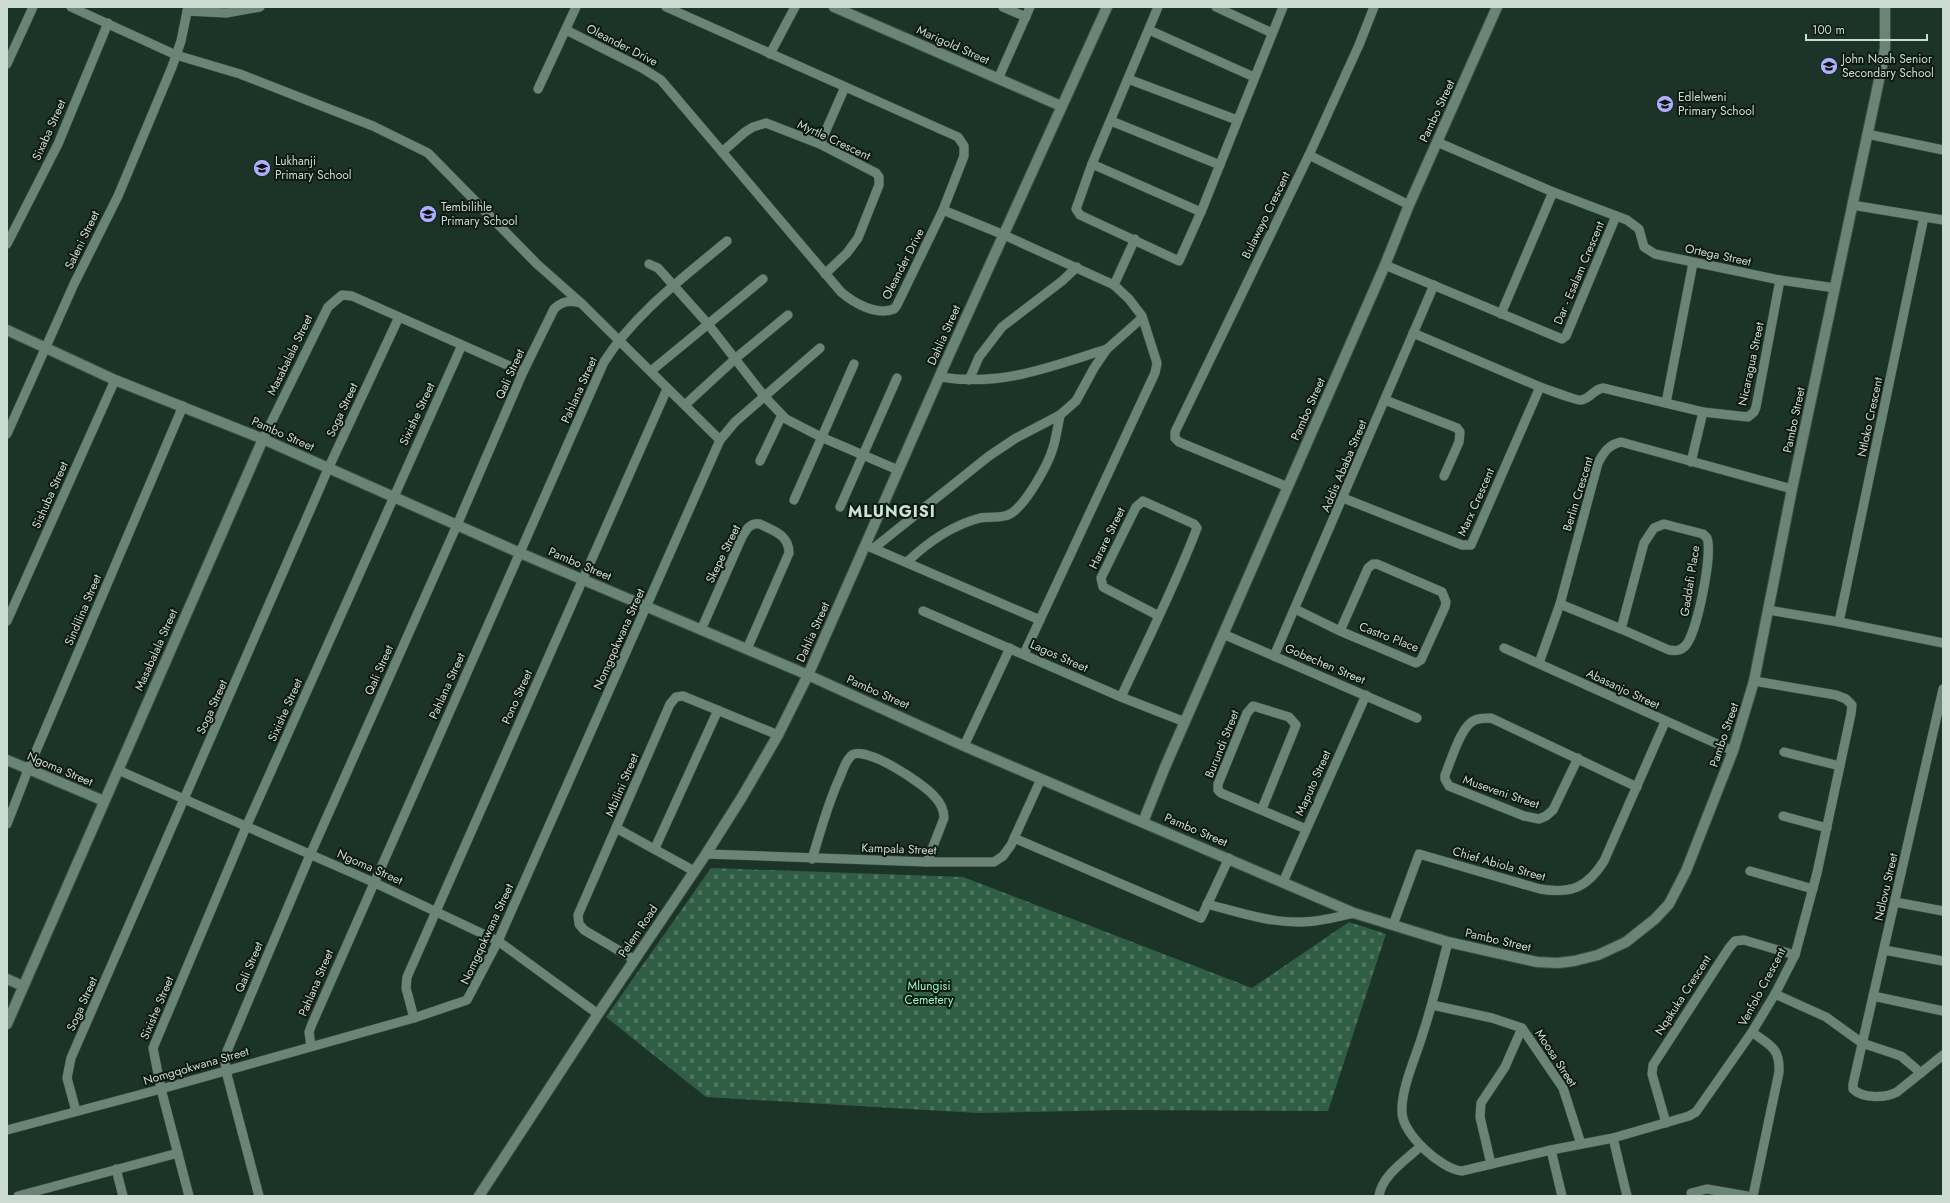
<svg xmlns="http://www.w3.org/2000/svg" width="1950" height="1203" font-family="Jost,sans-serif">
  <style>
    .cemetery { fill: url(#cemetery-stones) }
    .lines { fill: none; stroke-linecap: round; stroke-linejoin: round }
    .street-casing { stroke: #3c5146; stroke-width: 10 }
    .secondary-casing { stroke: #3c5146; stroke-width: 12 }
    .street { stroke: #6a8575; stroke-width: 9 }
    .secondary { stroke: #6a8575; stroke-width: 10 }
    .labels { text-anchor: middle; dominant-baseline: central; stroke-width: 4; stroke-linejoin: round; paint-order: stroke }
    .street-label { font-size: 12px; fill: #ccdbd2; stroke: #0f1913 }
    .poi-label { font-size: 12px; fill: #ccdbd2; stroke: #0f1913; text-anchor: start }
    .park-label { font-size: 12px; fill: #92f7be; stroke: #0f1913 }
    .district-label { font-size: 16px; font-weight: bold; letter-spacing: 1px; fill: #c9e6d4; stroke: #0f1913 }
  </style>
  <defs>
    <pattern id="cemetery-stones" width="16" height="16" patternUnits="userSpaceOnUse"><rect width="16" height="16" fill="#305e45"/><path d="M2 7V4a2 2 0 0 1 4 0v3zM10 15v-3a2 2 0 0 1 4 0v3z" fill="#4d745f"/></pattern>
  </defs>
  <rect width="100%" height="100%" fill="#1c3427"/>
  <!-- cemetery -->
  <path class="cemetery" d="M 711,868 L 963,877 L 1252,988 L 1349,922 L 1386,934 L 1328,1111 L 1120,1110 L 978,1113 L 706,1097 L 606,1017 Z"/>
  <g class="lines">
    <defs>
      <g id="street">
        <path d="M 71,7 L 176,55 L 240,74 L 373,126 L 428,153 L 537,264 L 581,303 L 720,440"/>
        <path d="M 1003,7 L 1026,17"/>
        <path d="M 1158,7 L 1092,164 L 1076,209 L 1080,215 L 1179,261 L 1201,212 L 1283,7"/>
        <path d="M 1216,7 L 1272,33"/>
        <path d="M 187,11 L 226,13 L 260,7"/>
        <path d="M 566,30 L 642,68 L 661,80 L 841,292 C 854,303 876,316 894,309 L 897,305 L 943,210 L 964,156 L 964,146 L 958,137 L 666,7"/>
        <path d="M 1149,30 L 1254,77"/>
        <path d="M 770,54 L 795,7"/>
        <path d="M 7,64 L 33,7"/>
        <path d="M 998,79 L 1030,7"/>
        <path d="M 1128,79 L 1237,120"/>
        <path d="M 538,89 L 576,7"/>
        <path d="M 1111,121 L 1220,165"/>
        <path d="M 1867,134 L 1943,150"/>
        <path d="M 1437,142 L 1553,192 L 1627,220 L 1639,229 L 1644,247 L 1655,254 L 1780,280 L 1835,288"/>
        <path d="M 820,144 L 845,87"/>
        <path d="M 722,152 L 745,132 L 753,127 L 766,123 L 820,144 L 876,173 L 879,177 L 879,185 L 858,238 L 847,253 L 825,274"/>
        <path d="M 1309,155 L 1409,205"/>
        <path d="M 1092,164 L 1201,212"/>
        <path d="M 1852,205 L 1943,220"/>
        <path d="M 943,210 L 1004,235 L 1114,285 L 1129,299 L 1142,316 L 1157,363 L 1155,373 L 1024,654"/>
        <path d="M 7,244 L 58,144 L 108,23"/>
        <path d="M 649,264 L 658,268 L 708,324 L 764,396 L 786,419 L 821,437 L 898,470"/>
        <path d="M 1385,265 L 1562,339 L 1566,336 L 1616,216"/>
        <path d="M 1114,285 L 1135,239"/>
        <path d="M 1501,314 L 1553,192"/>
        <path d="M 1413,333 L 1540,387 C 1547,389 1577,401 1581,400 C 1590,399 1594,389 1603,388 L 1703,412 L 1748,417 L 1754,412 L 1756,407 L 1780,280"/>
        <path d="M 651,371 L 763,279"/>
        <path d="M 940,377 C 1002,387 1049,367 1107,349"/>
        <path d="M 969,380 L 979,357 L 1002,327 L 1062,281 L 1077,267"/>
        <path d="M 1385,400 L 1457,428 L 1460,432 L 1459,442 L 1444,476"/>
        <path d="M 1666,403 L 1693,263"/>
        <path d="M 685,405 L 736,358 L 788,315"/>
        <path d="M 7,434 L 74,284 L 118,196 L 172,67 L 181,41 L 188,7"/>
        <path d="M 263,439 L 328,307 L 342,295 L 352,296 L 523,372"/>
        <path d="M 760,461 L 782,415"/>
        <path d="M 1691,462 L 1703,412"/>
        <path d="M 1288,487 L 1179,442 L 1175,438 L 1175,432 L 1309,155 L 1359,45 L 1374,7"/>
        <path d="M 1343,498 L 1462,545 L 1471,545 L 1540,387"/>
        <path d="M 794,500 L 854,364"/>
        <path d="M 840,507 L 897,378"/>
        <path d="M 870,547 L 1040,620"/>
        <path d="M 874,548 L 989,456 L 1016,438 L 1060,415 L 1076,401 L 1094,368 L 1107,349 L 1142,318"/>
        <path d="M 907,562 C 927,543 953,525 980,518 C 989,516 1002,519 1010,514 C 1025,506 1048,465 1053,448 C 1056,438 1058,426 1060,415"/>
        <path d="M 1560,604 L 1621,629 L 1669,650 C 1676,651 1681,651 1686,645 C 1697,632 1713,554 1707,538 L 1703,534 L 1664,524 L 1654,528 L 1644,543 L 1621,629"/>
        <path d="M 1295,609 L 1340,631 L 1416,663 L 1421,660 L 1445,607 L 1446,602 L 1442,592 L 1377,564 L 1373,564 L 1368,568 L 1340,631"/>
        <path d="M 1768,610 L 1839,622 L 1943,643"/>
        <path d="M 923,611 L 1121,697 L 1185,722"/>
        <path d="M 7,621 L 115,380"/>
        <path d="M 1839,622 L 1924,217"/>
        <path d="M 701,630 L 742,537 C 746,530 750,522 760,524 C 774,531 789,535 789,553 L 747,649"/>
        <path d="M 1223,634 L 1417,718"/>
        <path d="M 1504,648 L 1733,751"/>
        <path d="M 1274,656 L 1434,285"/>
        <path d="M 1539,663 L 1560,604 L 1598,463 C 1604,452 1608,445 1621,442 L 1792,489"/>
        <path d="M 1943,689 L 1853,1084 L 1853,1089 C 1863,1099 1886,1098 1897,1092 L 1943,1055"/>
        <path d="M 1121,697 C 1147,641 1175,586 1197,528 L 1194,524 L 1143,501 L 1136,507 L 1101,578 L 1103,587 L 1159,616"/>
        <path d="M 964,746 L 1010,648"/>
        <path d="M 1784,752 L 1840,766"/>
        <path d="M 1578,758 L 1553,810 L 1546,816 L 1539,819 L 1524,816 L 1449,786 L 1445,779 L 1445,775 C 1451,761 1461,725 1475,720 C 1480,718 1486,718 1491,718 L 1637,787"/>
        <path d="M 118,770 L 373,882 L 498,941 L 598,1014"/>
        <path d="M 1262,809 L 1296,725 L 1289,717 L 1253,706 L 1247,713 L 1218,784 L 1218,790 L 1221,793 L 1306,829"/>
        <path d="M 1783,816 L 1827,828"/>
        <path d="M 7,824 L 28,770 L 183,406"/>
        <path d="M 616,828 L 694,871"/>
        <path d="M 1014,838 L 1201,918 L 1229,858"/>
        <path d="M 655,848 L 718,710"/>
        <path d="M 706,854 L 927,862 L 994,862 L 1003,856 L 1011,845 L 1041,779"/>
        <path d="M 812,859 C 821,830 828,802 841,775 C 843,769 846,761 851,756 C 863,743 924,784 934,796 C 940,802 944,810 944,818 L 927,862"/>
        <path d="M 1750,871 L 1813,889"/>
        <path d="M 1283,882 L 1366,695"/>
        <path d="M 1895,902 L 1943,911"/>
        <path d="M 1207,904 C 1238,912 1270,923 1302,922 C 1319,922 1337,917 1354,913"/>
        <path d="M 1393,925 L 1419,854 L 1540,889 C 1571,894 1587,888 1604,861 L 1665,722"/>
        <path d="M 1448,942 C 1440,972 1433,1003 1423,1033 C 1416,1057 1401,1088 1402,1112 C 1402,1134 1441,1169 1462,1171 L 1551,1150 L 1613,1138 L 1689,1116 L 1696,1112 L 1752,1032 L 1775,994 L 1795,955 L 1817,873 L 1851,714 L 1852,705 L 1846,699 L 1836,695 L 1754,681"/>
        <path d="M 1884,950 L 1943,961"/>
        <path d="M 635,960 L 584,930 L 579,924 L 578,915 L 670,704 L 676,697 L 683,696 L 778,735"/>
        <path d="M 1775,994 L 1826,1017 L 1862,1043 L 1901,1056 L 1921,1073"/>
        <path d="M 1873,996 L 1943,1011"/>
        <path d="M 1432,1005 L 1492,1018 L 1522,1028 L 1563,1088 L 1581,1144"/>
        <path d="M 414,1018 L 406,988 L 407,977 L 667,389"/>
        <path d="M 1752,1032 C 1770,1046 1780,1047 1779,1072 L 1753,1196"/>
        <path d="M 311,1046 L 309,1032 L 312,1024 L 604,362 C 635,313 683,278 727,241"/>
        <path d="M 76,1111 L 67,1078 L 71,1058 L 328,469 L 399,317"/>
        <path d="M 1666,1123 L 1652,1074 L 1653,1065 L 1729,948 L 1735,941 L 1744,940 L 1795,955"/>
        <path d="M 7,1130 L 161,1089 L 414,1018 L 467,1000 L 498,941 L 720,440 L 735,422 L 820,348"/>
        <path d="M 1613,1138 L 1627,1196"/>
        <path d="M 1551,1150 L 1562,1196"/>
        <path d="M 1491,1164 L 1480,1117 L 1481,1103 L 1505,1067 L 1522,1028"/>
        <path d="M 116,1169 L 123,1196"/>
        <path d="M 1691,1193 L 1707,1189 L 1747,1196"/>
        <path d="M 18,1196 L 178,1153"/>
        <path d="M 189,1196 L 161,1089 L 153,1048 L 246,827 L 462,345"/>
        <path d="M 259,1196 L 226,1071 L 225,1061 L 227,1051 L 310,855 L 457,525 L 523,372 L 554,309 C 562,301 570,300 581,303"/>
        <path d="M 1379,1196 C 1382,1175 1407,1159 1421,1146"/>
      </g>
      <g id="secondary">
        <path d="M 834,7 L 1061,106"/>
        <path d="M 7,330 L 115,380 L 263,439 L 520,553 L 808,675 L 964,746 L 1354,913 L 1448,942 L 1537,962 L 1558,963 L 1574,961 L 1598,955 L 1626,942 L 1655,919 L 1669,904 L 1686,871 L 1733,751 L 1754,681 L 1792,489 L 1882,66 L 1885,48 L 1885,7"/>
        <path d="M 7,760 L 104,801"/>
        <path d="M 1143,822 L 1165,767 L 1385,265 L 1409,205 L 1497,7"/>
        <path d="M 7,979 L 23,986"/>
        <path d="M 7,1024 L 263,439"/>
        <path d="M 479,1196 L 598,1014 L 706,854 L 742,797 L 778,735 L 808,675 L 949,355 L 1107,7"/>
      </g>
    </defs>
    <!-- street casing -->
    <use href="#street" class="street-casing"/>
    <!-- secondary casing -->
    <use href="#secondary" class="secondary-casing"/>
    <!-- street -->
    <use href="#street" class="street"/>
    <!-- secondary -->
    <use href="#secondary" class="secondary"/>
  </g>
  <!-- icons -->
  <defs>
    <symbol id="school-disc" viewBox="-11 -11 22 22"><circle r="9.5" fill="#adaffb" stroke="#0f1913"/><path d="M0-5L7-2L0 1L-7-2ZM-4 1L0 2.5L4 1V4Q0 6-4 4Z" fill="#111"/></symbol>
  </defs>
  <g fill-rule="evenodd">
    <use href="#school-disc" x="1819" y="56" width="20" height="20"/>
    <use href="#school-disc" x="1655" y="94" width="20" height="20"/>
    <use href="#school-disc" x="252" y="158" width="20" height="20"/>
    <use href="#school-disc" x="418" y="204" width="20" height="20"/>
  </g>
  <g class="labels">
    <!-- street labels -->
    <g class="street-label">
      <text transform="translate(622 45) rotate(27)">Oleander Drive</text>
      <text transform="translate(953 45) rotate(24)">Marigold Street</text>
      <text transform="translate(1437 111) rotate(-65)">Pambo Street</text>
      <text transform="translate(49 130) rotate(-66)">Sixaba Street</text>
      <text transform="translate(834 140) rotate(25)">Myrtle Crescent</text>
      <text transform="translate(1266 215) rotate(-64)">Bulawayo Crescent</text>
      <text transform="translate(82 240) rotate(-64)">Saleni Street</text>
      <text transform="translate(1718 255) rotate(12)">Ortega Street</text>
      <text transform="translate(903 264) rotate(-63)">Oleander Drive</text>
      <text transform="translate(1579 273) rotate(-67)">Dar - Esalam Crescent</text>
      <text transform="translate(944 335) rotate(-66)">Dahlia Street</text>
      <text transform="translate(290 355) rotate(-64)">Masabalala Street</text>
      <text transform="translate(1751 364) rotate(-78)">Nicaragua Street</text>
      <text transform="translate(510 374) rotate(-66)">Qali Street</text>
      <text transform="translate(579 390) rotate(-66)">Pahlana Street</text>
      <text transform="translate(1308 409) rotate(-66)">Pambo Street</text>
      <text transform="translate(342 410) rotate(-65)">Soga Street</text>
      <text transform="translate(417 414) rotate(-65)">Sixishe Street</text>
      <text transform="translate(1870 417) rotate(-78)">Ntloko Crescent</text>
      <text transform="translate(1794 420) rotate(-78)">Pambo Street</text>
      <text transform="translate(283 434) rotate(24)">Pambo Street</text>
      <text transform="translate(1344 466) rotate(-67)">Addis Ababa Street</text>
      <text transform="translate(1578 494) rotate(-73)">Berlin Crescent</text>
      <text transform="translate(50 495) rotate(-66)">Sishuba Street</text>
      <text transform="translate(1476 502) rotate(-66)">Marx Crescent</text>
      <text transform="translate(1107 538) rotate(-64)">Harare Street</text>
      <text transform="translate(723 554) rotate(-64)">Skepe Street</text>
      <text transform="translate(580 564) rotate(23)">Pambo Street</text>
      <text transform="translate(1690 581) rotate(-81)">Gaddafi Place</text>
      <text transform="translate(83 610) rotate(-67)">Sindilina Street</text>
      <text transform="translate(813 632) rotate(-66)">Dahlia Street</text>
      <text transform="translate(1389 637) rotate(21)">Castro Place</text>
      <text transform="translate(619 639) rotate(-66)">Nomgqokwana Street</text>
      <text transform="translate(156 650) rotate(-66)">Masabalala Street</text>
      <text transform="translate(1059 656) rotate(24)">Lagos Street</text>
      <text transform="translate(1325 664) rotate(23)">Gobechen Street</text>
      <text transform="translate(379 670) rotate(-66)">Qali Street</text>
      <text transform="translate(447 686) rotate(-66)">Pahlana Street</text>
      <text transform="translate(1623 689) rotate(25)">Abasanjo Street</text>
      <text transform="translate(878 692) rotate(24)">Pambo Street</text>
      <text transform="translate(517 697) rotate(-66)">Pono Street</text>
      <text transform="translate(212 707) rotate(-66)">Soga Street</text>
      <text transform="translate(285 710) rotate(-66)">Sixishe Street</text>
      <text transform="translate(1724 735) rotate(-71)">Pambo Street</text>
      <text transform="translate(1222 744) rotate(-68)">Burundi Street</text>
      <text transform="translate(60 769) rotate(23)">Ngoma Street</text>
      <text transform="translate(1313 783) rotate(-66)">Maputo Street</text>
      <text transform="translate(622 785) rotate(-67)">Mbilini Street</text>
      <text transform="translate(1501 792) rotate(19)">Museveni Street</text>
      <text transform="translate(1196 830) rotate(23)">Pambo Street</text>
      <text transform="translate(899 849) rotate(2)">Kampala Street</text>
      <text transform="translate(1499 864) rotate(16)">Chief Abiola Street</text>
      <text transform="translate(370 867) rotate(24)">Ngoma Street</text>
      <text transform="translate(1886 887) rotate(-77)">Ndlovu Street</text>
      <text transform="translate(638 931) rotate(-56)">Pelem Road</text>
      <text transform="translate(487 934) rotate(-65)">Nomgqokwana Street</text>
      <text transform="translate(1498 940) rotate(13)">Pambo Street</text>
      <text transform="translate(249 967) rotate(-67)">Qali Street</text>
      <text transform="translate(316 983) rotate(-67)">Pahlana Street</text>
      <text transform="translate(1762 987) rotate(-62)">Venfolo Crescent</text>
      <text transform="translate(1683 995) rotate(-57)">Nqakuka Crescent</text>
      <text transform="translate(82 1004) rotate(-66)">Soga Street</text>
      <text transform="translate(157 1008) rotate(-67)">Sixishe Street</text>
      <text transform="translate(1556 1058) rotate(57)">Moosa Street</text>
      <text transform="translate(196 1066) rotate(-16)">Nomgqokwana Street</text>
    </g>
    <!-- poi labels -->
    <g class="poi-label">
      <text x="1842" y="59">John Noah Senior<tspan x="1842" dy="14">Secondary School</tspan></text>
      <text x="1678" y="97">Edlelweni<tspan x="1678" dy="14">Primary School</tspan></text>
      <text x="275" y="161">Lukhanji<tspan x="275" dy="14">Primary School</tspan></text>
      <text x="441" y="207">Tembilihle<tspan x="441" dy="14">Primary School</tspan></text>
    </g>
    <!-- park labels -->
    <g class="park-label">
      <text x="929" y="986">Mlungisi<tspan x="929" dy="14">Cemetery</tspan></text>
    </g>
    <!-- district labels -->
    <g class="district-label">
      <text x="892" y="511">MLUNGISI</text>
    </g>
  </g>
  <!-- border -->
  <rect width="1950" height="1203" fill="none" stroke="#ccdbd2" stroke-width="16"/>
  <!-- scale -->
  <path d="M1806 34v6h121v-6" fill="none" stroke="#ccdbd2" stroke-width="2"/>
  <text x="1812" y="34" font-size="12" fill="#ccdbd2" stroke="#0f1913" stroke-width="3" paint-order="stroke">100 m</text>
</svg>
